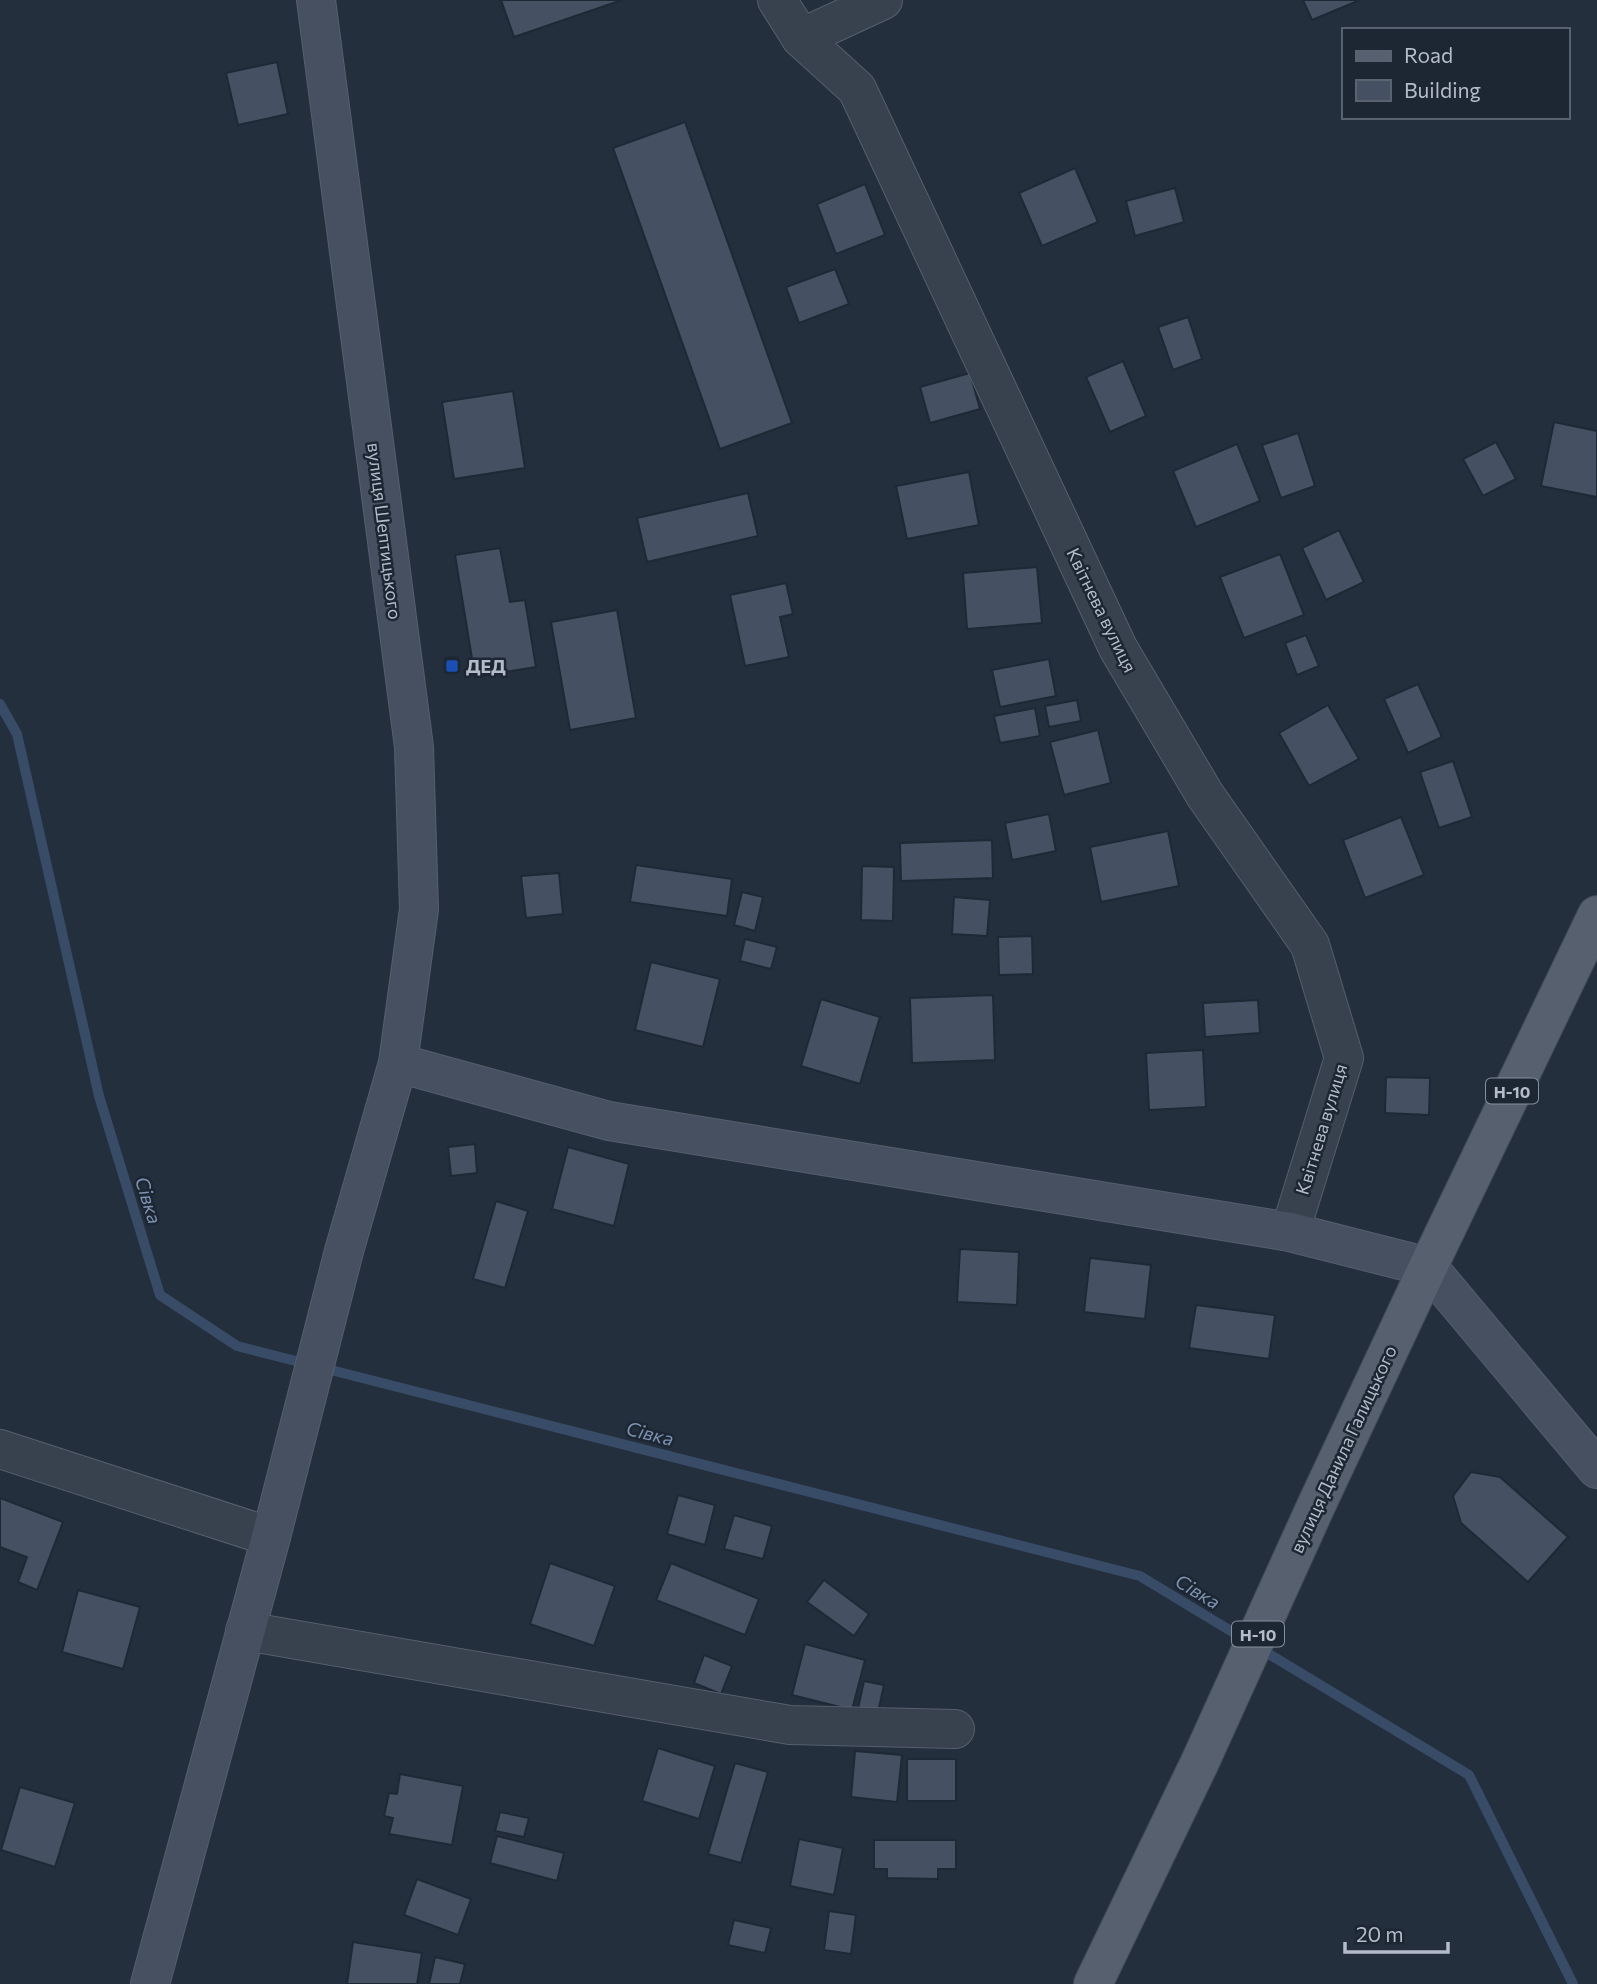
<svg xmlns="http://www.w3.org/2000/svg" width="1597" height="1984" font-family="Commissioner,sans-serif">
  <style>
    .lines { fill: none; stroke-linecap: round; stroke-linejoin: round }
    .stream { stroke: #394c67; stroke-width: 10 }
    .building { fill: #455162; stroke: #1f2835; stroke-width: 2 }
    .street-casing { stroke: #565f6c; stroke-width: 40 }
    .secondary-casing { stroke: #565f6c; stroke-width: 40 }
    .primary-casing { stroke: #414a57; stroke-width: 40 }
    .street { stroke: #38414e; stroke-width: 38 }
    .secondary { stroke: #465061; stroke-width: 38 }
    .primary { stroke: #56606e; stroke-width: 38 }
    .transit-dot { fill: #1a4fb4; stroke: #1d2633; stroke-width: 2.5 }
    .labels { text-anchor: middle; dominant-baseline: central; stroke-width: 5; stroke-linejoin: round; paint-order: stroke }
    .shield { fill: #1d2633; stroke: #878f9c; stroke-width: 2 }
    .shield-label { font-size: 16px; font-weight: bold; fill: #b4bcc9 }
    .street-label { font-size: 18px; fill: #b4bcc9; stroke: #1d2633 }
    .poi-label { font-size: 18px; font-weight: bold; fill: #b4bcc9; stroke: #1d2633; text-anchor: start }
    .water-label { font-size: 19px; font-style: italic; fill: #7c92b1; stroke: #1d2633 }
  </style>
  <rect width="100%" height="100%" fill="#242f3e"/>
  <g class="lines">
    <!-- stream -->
    <path class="stream" d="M 0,704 L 17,734 L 99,1096 L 160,1295 L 237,1346 L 1140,1576 L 1469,1775 L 1573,1984"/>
  </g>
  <!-- building -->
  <g class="building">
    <path d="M 501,0 L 622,0 L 514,37 Z"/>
    <path d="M 1303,0 L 1360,0 L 1312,20 Z"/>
    <path d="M 277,62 L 288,114 L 238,125 L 226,73 Z"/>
    <path d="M 685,122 L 792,423 L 720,449 L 613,148 Z"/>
    <path d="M 1075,168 L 1098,222 L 1042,246 L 1019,193 Z"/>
    <path d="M 865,184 L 885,235 L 836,254 L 817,204 Z"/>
    <path d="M 1175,188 L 1184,222 L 1135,236 L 1126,201 Z"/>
    <path d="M 835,269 L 849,304 L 799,323 L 786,287 Z"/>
    <path d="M 1188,317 L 1202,359 L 1173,370 L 1158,327 Z"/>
    <path d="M 1123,361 L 1146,416 L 1110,432 L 1086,377 Z"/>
    <path d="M 970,373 L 980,409 L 930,423 L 920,387 Z"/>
    <path d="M 513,391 L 525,468 L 454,479 L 442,402 Z"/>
    <path d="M 1554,422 L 1597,431 L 1597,497 L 1541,486 Z"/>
    <path d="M 1298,433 L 1315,486 L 1281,498 L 1262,445 Z"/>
    <path d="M 1496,442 L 1516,479 L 1483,496 L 1463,459 Z"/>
    <path d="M 1237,444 L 1260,501 L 1196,527 L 1173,471 Z"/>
    <path d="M 969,472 L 979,525 L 907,539 L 896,486 Z"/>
    <path d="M 748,493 L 758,536 L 647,562 L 637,518 Z"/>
    <path d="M 1339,530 L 1364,582 L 1326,600 L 1302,548 Z"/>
    <path d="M 500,548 L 510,602 L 525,600 L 536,667 L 475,677 L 455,555 Z"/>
    <path d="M 1280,554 L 1304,615 L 1244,638 L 1220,577 Z"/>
    <path d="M 1037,567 L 1042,623 L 967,629 L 963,573 Z"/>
    <path d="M 786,583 L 793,614 L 780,617 L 789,657 L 745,666 L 730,595 Z"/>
    <path d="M 617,610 L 636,718 L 570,730 L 551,622 Z"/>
    <path d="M 1306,635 L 1319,666 L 1297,675 L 1285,643 Z"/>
    <path d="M 458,657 L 459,672 L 446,673 L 445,658 Z"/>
    <path d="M 1049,659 L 1056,696 L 1000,707 L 992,670 Z"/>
    <path d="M 1418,684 L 1442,737 L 1408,753 L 1384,699 Z"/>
    <path d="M 1077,700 L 1081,721 L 1049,727 L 1045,706 Z"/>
    <path d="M 1328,705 L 1359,759 L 1309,786 L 1279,733 Z"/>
    <path d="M 1035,708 L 1040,736 L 1000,743 L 994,716 Z"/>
    <path d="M 1098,730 L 1111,783 L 1064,795 L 1050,742 Z"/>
    <path d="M 1453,761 L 1472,817 L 1439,828 L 1420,772 Z"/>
    <path d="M 1049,814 L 1056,851 L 1012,860 L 1005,823 Z"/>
    <path d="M 1401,817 L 1424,875 L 1365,898 L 1343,840 Z"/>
    <path d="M 1168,831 L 1179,886 L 1101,902 L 1090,847 Z"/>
    <path d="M 992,840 L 993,878 L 901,881 L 900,843 Z"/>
    <path d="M 636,865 L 732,879 L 727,916 L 630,902 Z"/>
    <path d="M 862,866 L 894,867 L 893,921 L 861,920 Z"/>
    <path d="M 559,873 L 563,914 L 526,918 L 521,876 Z"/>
    <path d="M 742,892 L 763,897 L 755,931 L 734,925 Z"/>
    <path d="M 954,897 L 990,900 L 987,936 L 952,934 Z"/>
    <path d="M 1032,936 L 1033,974 L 999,975 L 998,937 Z"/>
    <path d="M 745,939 L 777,947 L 771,969 L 740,961 Z"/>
    <path d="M 651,962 L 720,979 L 703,1047 L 635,1030 Z"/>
    <path d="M 993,995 L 995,1060 L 912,1063 L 910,998 Z"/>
    <path d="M 821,999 L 880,1017 L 860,1084 L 801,1066 Z"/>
    <path d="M 1258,1000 L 1260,1033 L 1205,1037 L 1203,1003 Z"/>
    <path d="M 1203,1050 L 1206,1107 L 1149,1110 L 1146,1053 Z"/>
    <path d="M 1386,1077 L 1430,1078 L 1429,1115 L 1385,1113 Z"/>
    <path d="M 475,1144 L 477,1173 L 451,1176 L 448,1147 Z"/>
    <path d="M 568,1147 L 629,1164 L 614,1226 L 552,1209 Z"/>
    <path d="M 496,1201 L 528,1211 L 505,1288 L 473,1279 Z"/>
    <path d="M 960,1249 L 1019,1252 L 1017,1305 L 957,1302 Z"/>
    <path d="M 1090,1258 L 1151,1265 L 1145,1319 L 1084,1312 Z"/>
    <path d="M 1196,1305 L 1275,1315 L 1269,1359 L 1189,1348 Z"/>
    <path d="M 1471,1472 L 1500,1477 L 1568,1537 L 1528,1582 L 1461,1523 L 1453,1496 Z"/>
    <path d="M 678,1495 L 715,1505 L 705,1545 L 667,1534 Z"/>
    <path d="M 0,1498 L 63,1522 L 37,1590 L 18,1582 L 27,1557 L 0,1547 Z"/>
    <path d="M 734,1515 L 772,1526 L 763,1559 L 724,1549 Z"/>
    <path d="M 550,1563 L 615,1586 L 594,1646 L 530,1624 Z"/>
    <path d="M 671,1563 L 759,1599 L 745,1635 L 656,1600 Z"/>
    <path d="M 824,1580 L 869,1614 L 854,1636 L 807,1602 Z"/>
    <path d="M 78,1590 L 140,1607 L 123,1669 L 62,1652 Z"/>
    <path d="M 805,1644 L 865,1660 L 852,1710 L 792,1695 Z"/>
    <path d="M 704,1655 L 732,1666 L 721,1694 L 694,1683 Z"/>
    <path d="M 864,1681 L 884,1685 L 877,1717 L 857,1713 Z"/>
    <path d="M 658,1748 L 715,1766 L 699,1819 L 642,1801 Z"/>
    <path d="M 855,1751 L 902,1755 L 897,1802 L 851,1797 Z"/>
    <rect x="907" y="1759" width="49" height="42"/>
    <path d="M 735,1763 L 768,1772 L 741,1863 L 708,1854 Z"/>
    <path d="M 400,1774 L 463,1786 L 452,1845 L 389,1834 L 393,1818 L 384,1816 L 389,1793 L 397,1794 Z"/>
    <path d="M 20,1787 L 75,1803 L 55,1867 L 1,1850 Z"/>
    <path d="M 500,1812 L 529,1818 L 524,1837 L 495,1831 Z"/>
    <path d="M 497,1836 L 564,1853 L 557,1881 L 490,1863 Z"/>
    <path d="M 799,1839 L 843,1848 L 834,1895 L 790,1886 Z"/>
    <path d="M 874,1840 L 956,1840 L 956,1869 L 938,1869 L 938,1879 L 887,1878 L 887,1869 L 874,1869 Z"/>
    <path d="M 417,1879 L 471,1899 L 458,1935 L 404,1915 Z"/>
    <path d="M 829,1911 L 856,1915 L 851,1954 L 824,1950 Z"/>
    <path d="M 734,1920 L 771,1928 L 765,1953 L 728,1945 Z"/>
    <path d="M 353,1942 L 422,1953 L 417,1984 L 347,1984 Z"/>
    <path d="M 435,1957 L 465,1964 L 460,1984 L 429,1984 Z"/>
  </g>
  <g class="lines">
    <defs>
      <g id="street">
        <path d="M 777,0 L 801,38 L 857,89 L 1118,648 L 1205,795 L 1310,945 L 1344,1058 L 1290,1232"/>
        <path d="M 801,38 L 883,0"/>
        <path d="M 0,1449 L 271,1537"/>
        <path d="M 245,1631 L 790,1725 L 955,1729"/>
      </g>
      <g id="secondary">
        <path d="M 398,1063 L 609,1121 L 1290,1232 L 1428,1267 L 1597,1469"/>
        <path d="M 150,1984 L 271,1537 L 344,1251 L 398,1063 L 419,909 L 414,747 L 316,0"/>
      </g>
      <path id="primary" d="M 1093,1984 L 1200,1762 L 1316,1506 L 1428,1267 L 1597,915"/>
    </defs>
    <!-- street casing -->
    <use href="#street" class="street-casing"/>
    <!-- secondary casing -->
    <use href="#secondary" class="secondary-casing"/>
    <!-- primary casing -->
    <use href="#primary" class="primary-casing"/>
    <!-- street -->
    <use href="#street" class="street"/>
    <!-- secondary -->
    <use href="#secondary" class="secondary"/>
    <!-- primary -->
    <use href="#primary" class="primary"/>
  </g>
  <!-- markers -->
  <rect class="transit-dot" x="445" y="659" width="14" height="14" rx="3.5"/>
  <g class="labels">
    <!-- shield labels -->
    <g class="shield">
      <rect x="1486" y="1078.5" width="52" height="25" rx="5"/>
      <rect x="1232" y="1621.5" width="52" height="25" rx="5"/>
    </g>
    <g class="shield-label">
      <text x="1512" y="1091">Н-10</text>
      <text x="1258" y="1634">Н-10</text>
    </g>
    <!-- street labels -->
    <g class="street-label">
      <text transform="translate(385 531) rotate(83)">вулиця Шептицького</text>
      <text transform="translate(1102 610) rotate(64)">Квітнева вулиця</text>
      <text transform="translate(1321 1129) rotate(-73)">Квітнева вулиця</text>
      <text transform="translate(1343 1449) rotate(-65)">вулиця Данила Галицького</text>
    </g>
    <!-- poi labels -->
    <g class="poi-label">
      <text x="466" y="666">ДЕД</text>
    </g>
    <!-- water labels -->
    <g class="water-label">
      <text transform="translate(149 1200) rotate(73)">Сівка</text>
      <text transform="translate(650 1433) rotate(14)">Сівка</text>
      <text transform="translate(1198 1591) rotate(31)">Сівка</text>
    </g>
  </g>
  <!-- legend -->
  <rect x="1342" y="28" width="228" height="91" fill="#1d2633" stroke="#59626f" stroke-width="2"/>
  <rect x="1356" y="51" width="35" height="10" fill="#56606e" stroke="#59626f" stroke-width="2"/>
  <text x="1404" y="63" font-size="21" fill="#b4bcc9">Road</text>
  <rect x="1356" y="80" width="35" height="21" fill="#455162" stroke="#59626f" stroke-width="2"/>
  <text x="1404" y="98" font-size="21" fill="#b4bcc9">Building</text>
  <!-- scale -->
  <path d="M1345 1942v10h103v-10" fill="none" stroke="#b4bcc9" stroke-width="3.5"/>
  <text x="1356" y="1942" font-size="21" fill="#b4bcc9" stroke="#1d2633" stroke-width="5" paint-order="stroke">20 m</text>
</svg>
